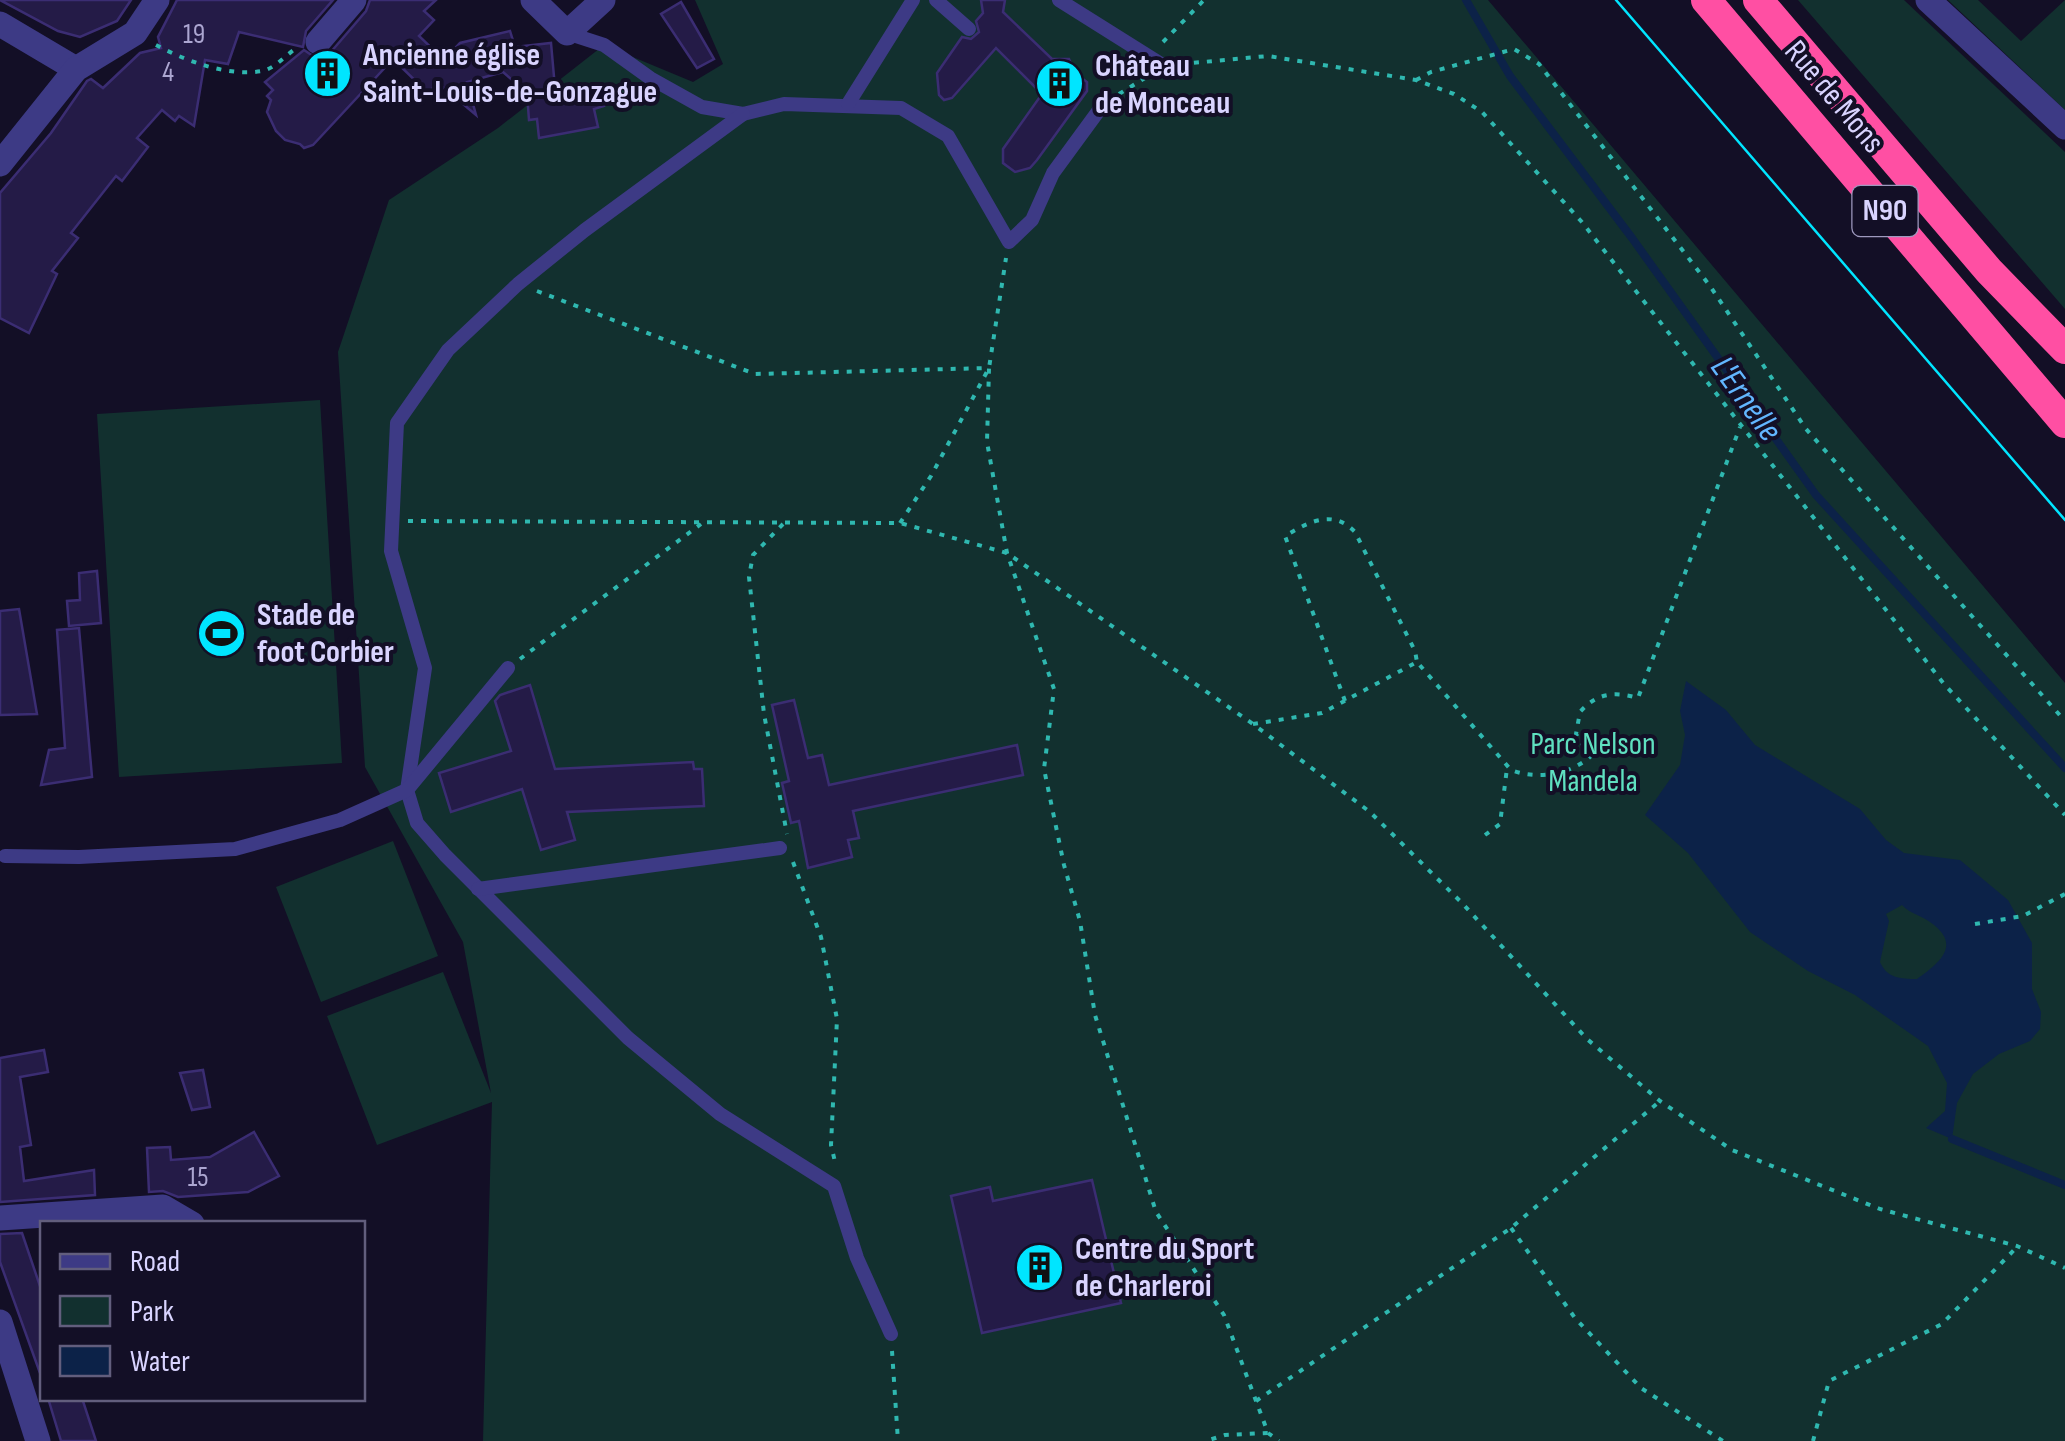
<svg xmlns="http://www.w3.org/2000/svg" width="2065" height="1441" font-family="'Sofia Sans Condensed',sans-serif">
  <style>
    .green { fill: #12302f }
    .water { fill: #0c2248; fill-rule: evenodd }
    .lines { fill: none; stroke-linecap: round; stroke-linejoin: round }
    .stream { stroke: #0c2248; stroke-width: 8 }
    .building { fill: #241b47; stroke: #3b2d73; stroke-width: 2.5 }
    .path { stroke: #2fb8b0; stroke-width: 4; stroke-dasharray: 5 8; stroke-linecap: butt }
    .lane { stroke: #3d3a85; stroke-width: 14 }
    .street { stroke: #3d3a85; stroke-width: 25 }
    .highway { stroke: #ff4fa3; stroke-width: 30 }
    .tram { stroke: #00e5ff; stroke-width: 2.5 }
    .labels { text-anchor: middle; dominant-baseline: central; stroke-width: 8; stroke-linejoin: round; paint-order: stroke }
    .number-label { font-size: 28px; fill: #aca6d1 }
    .shield { fill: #130f26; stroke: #9e99be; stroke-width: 2.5 }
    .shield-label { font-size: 30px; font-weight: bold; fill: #d9d4ff }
    .poi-label { font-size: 32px; font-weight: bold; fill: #d9d4ff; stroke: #130f26; text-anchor: start }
    .street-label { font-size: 32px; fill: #d9d4ff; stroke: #130f26 }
    .park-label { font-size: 32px; fill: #5fe0c0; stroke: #130f26 }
    .water-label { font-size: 35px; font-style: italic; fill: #62b6ff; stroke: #130f26 }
  </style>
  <rect width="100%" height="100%" fill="#130f26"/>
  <!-- green -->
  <g class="green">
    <path d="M 695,0 L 1488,0 L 2065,683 L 2065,1441 L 483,1441 L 492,1102 L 377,1145 L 327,1016 L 443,972 L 491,1093 L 463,942 L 365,767 L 338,352 L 389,200 L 498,128 L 604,45 L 693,82 L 723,64 Z"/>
    <path d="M 1798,0 L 1904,0 L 2065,152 L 2065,309 Z"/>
    <path d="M 1948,0 L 1978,0 L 2021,41 L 2065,0 L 2065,110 Z"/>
    <path d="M 320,400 L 342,763 L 119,777 L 97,414 Z"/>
    <path d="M 393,841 L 438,956 L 321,1002 L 276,887 Z"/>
  </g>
  <!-- water -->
  <path class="water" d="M 1686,681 L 1726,710 L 1755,745 L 1860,809 L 1886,840 L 1904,853 L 1960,860 L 2008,900 L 2032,943 L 2032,989 L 2041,1012 L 2040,1029 L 2030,1041 L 1999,1054 L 1973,1074 L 1957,1103 L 1952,1139 L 1926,1128 L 1945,1111 L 1947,1083 L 1928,1046 L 1855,995 L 1808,971 L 1750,932 L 1688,853 L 1645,815 L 1680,765 L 1685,735 L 1680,711 ZM 1902,905 C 1910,914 1921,915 1930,922 C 1963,945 1939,963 1917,979 C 1900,979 1887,978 1880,962 L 1889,921 L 1886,914 Z"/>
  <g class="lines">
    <!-- stream -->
    <g class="stream">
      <path d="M 1466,0 L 1510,76 L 1632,238 L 1816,495 L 2065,768"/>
      <path d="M 1952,1139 L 2065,1185"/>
    </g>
  </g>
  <!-- building -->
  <g class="building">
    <path d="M 0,0 L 131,0 L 117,21 L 80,37 L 58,31 Z"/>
    <path d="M 177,0 L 333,0 L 306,31 L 303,47 L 239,32 L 228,64 L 205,60 L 194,126 L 179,116 L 175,121 L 162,110 L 137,138 L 148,147 L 122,181 L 116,176 L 71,233 L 78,238 L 52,271 L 57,274 L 29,333 L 0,318 L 0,193 L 51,133 L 87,81 L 91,79 L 103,88 L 140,53 L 161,48 L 158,37 Z"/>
    <path d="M 370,0 L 436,0 L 424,11 L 434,20 L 419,36 L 444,60 L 460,43 L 510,31 L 515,47 L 551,43 L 556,99 L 598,86 L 604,106 L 594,109 L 598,127 L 539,138 L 537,119 L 529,120 L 527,93 L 503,72 L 467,82 L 476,115 L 438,83 L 428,93 L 393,59 L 313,145 L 304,148 L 300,144 L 285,140 L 276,131 L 267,112 L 271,100 L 267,96 L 273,90 L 265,82 L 304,50 L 316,58 L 330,53 L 366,11 Z"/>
    <path d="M 981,0 L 1005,0 L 1003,12 L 1052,59 L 1069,59 L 1075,73 L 1087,82 L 1087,91 L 1037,160 L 1030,168 L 1015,172 L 1003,163 L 1003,149 L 1042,94 L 996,48 L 952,98 L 944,100 L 939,95 L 937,73 L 962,37 L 971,39 L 979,32 L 976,21 L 983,13 Z"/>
    <path d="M 681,2 L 714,59 L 697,68 L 661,14 Z"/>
    <path d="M 97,571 L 101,623 L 69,626 L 67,601 L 80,600 L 79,573 Z"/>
    <path d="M 19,609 L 37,714 L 0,715 L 0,611 Z"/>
    <path d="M 79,628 L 92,777 L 41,785 L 49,750 L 65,748 L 57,630 Z"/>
    <path d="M 530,685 L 555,769 L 693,762 L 694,769 L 702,769 L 704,806 L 567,812 L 575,840 L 541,850 L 522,789 L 451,812 L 439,773 L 511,751 L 495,701 L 500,695 Z"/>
    <path d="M 794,700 L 808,758 L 822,755 L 829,785 L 1017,745 L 1023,775 L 853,811 L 859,838 L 848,840 L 852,857 L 808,868 L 799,821 L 791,823 L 782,783 L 789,781 L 772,705 Z"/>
    <path d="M 44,1050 L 48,1072 L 20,1077 L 31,1145 L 20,1147 L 24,1181 L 94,1170 L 95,1195 L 0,1202 L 0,1058 Z"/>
    <path d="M 203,1070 L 210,1107 L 192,1110 L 180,1073 Z"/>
    <path d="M 254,1132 L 279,1176 L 248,1192 L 178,1197 L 163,1191 L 149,1192 L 147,1148 L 170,1147 L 171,1160 L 210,1157 Z"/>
    <path d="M 1092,1180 L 1121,1303 L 982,1333 L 951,1196 L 990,1187 L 993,1201 Z"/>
    <path d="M 22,1233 L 42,1292 L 40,1373 L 0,1262 L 0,1234 Z"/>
    <path d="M 48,1398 L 82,1398 L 96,1441 L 61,1441 Z"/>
  </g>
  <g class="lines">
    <!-- path -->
    <g class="path">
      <path d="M 1163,42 L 1204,0"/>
      <path d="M 156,45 C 186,61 228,77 262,71 C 274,69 285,56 295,49"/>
      <path d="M 1181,64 L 1268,56 L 1416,80 L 1454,94 L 1482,112 L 1581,221 L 1944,684 L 2065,815"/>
      <path d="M 1416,80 L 1431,72 L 1514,49 L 1539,64 L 1710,286 L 1806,429 L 2065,721"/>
      <path d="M 1119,94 L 1145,78"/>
      <path d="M 537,291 L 755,374 L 989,368 L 987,442 L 1007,553 L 1054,689 L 1044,769 L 1064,865 L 1080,921 L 1095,1015 L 1156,1212 L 1224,1315 L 1268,1433 L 1225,1435 L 1206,1441"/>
      <path d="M 408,521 L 900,523 L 1007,553 L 1253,724 L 1370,812 L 1462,903 L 1587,1039 L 1660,1101 L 1732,1150 L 1880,1209 L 2017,1246 L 2065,1268"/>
      <path d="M 900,523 L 931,476 L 989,368 L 1006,258"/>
      <path d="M 783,524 L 753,555 L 749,577 L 764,714 L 787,834"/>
      <path d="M 520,659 L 701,524"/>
      <path d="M 1345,701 L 1285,536 C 1310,521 1333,509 1355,532 L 1415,651 L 1417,662"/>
      <path d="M 1253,724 L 1322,713 L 1417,662 L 1511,770 C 1537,780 1569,775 1590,757 L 1576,734 L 1580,712 C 1597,693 1614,691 1638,698 L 1740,427"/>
      <path d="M 1485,835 L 1500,824 L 1507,768"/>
      <path d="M 793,862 L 821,937 L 837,1019 L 831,1145 L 836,1166"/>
      <path d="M 1975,924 L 2023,916 L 2065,894"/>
      <path d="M 1511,1228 L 1575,1318 L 1641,1388 L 1723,1441"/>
      <path d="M 892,1351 L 898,1441"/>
      <path d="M 1256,1401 L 1511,1228 L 1660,1101"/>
      <path d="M 1268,1433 L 1279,1441"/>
      <path d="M 1813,1441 L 1829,1381 L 1942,1324 L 2016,1248"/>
    </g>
    <!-- lane -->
    <g class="lane">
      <path d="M 936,0 L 969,29"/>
      <path d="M 1059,0 L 1164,66"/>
      <path d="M 567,33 L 604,45 L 650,78 L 702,107 L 743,114 L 784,104 L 901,108 L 948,136 L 1009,242 L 1032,220 L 1053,173 L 1105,102"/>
      <path d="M 848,104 L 913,0"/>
      <path d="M 743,114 L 585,230 L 518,284 L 448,350 L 397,423 L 391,551 L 425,668 L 407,790 L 417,823 L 445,855 L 628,1038 L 720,1114 L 834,1186 L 857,1258 L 891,1334"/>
      <path d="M 5,856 L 79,857 L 235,849 L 340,820 L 407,790 L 508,668"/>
      <path d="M 478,889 L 780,848"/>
    </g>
    <!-- street -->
    <g class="street">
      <path d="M 533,0 L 567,33 L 603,0"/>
      <path d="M 1928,0 L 2065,127"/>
      <path d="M 0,24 L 76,69"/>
      <path d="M 318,42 L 354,0"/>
      <path d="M 0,164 L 76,69 L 135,33 L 157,0"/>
      <path d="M 0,1218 L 163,1207 L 192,1224"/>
      <path d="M 0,1322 L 38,1441"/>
    </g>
    <!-- highway -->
    <g class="highway">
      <path d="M 1706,0 L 2065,423"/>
      <path d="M 1758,0 L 1989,271 L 2065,349"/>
    </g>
    <!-- tram -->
    <path class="tram" d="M 1616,0 L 2065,520"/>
  </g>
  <!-- icons -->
  <defs>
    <symbol id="building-disc" viewBox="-11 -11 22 22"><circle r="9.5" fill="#00e5ff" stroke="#130f26"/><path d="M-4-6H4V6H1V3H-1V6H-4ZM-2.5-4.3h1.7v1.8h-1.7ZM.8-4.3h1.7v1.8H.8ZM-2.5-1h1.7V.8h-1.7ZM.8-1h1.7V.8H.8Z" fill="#111"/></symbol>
    <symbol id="stadium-disc" viewBox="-11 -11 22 22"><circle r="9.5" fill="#00e5ff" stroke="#130f26"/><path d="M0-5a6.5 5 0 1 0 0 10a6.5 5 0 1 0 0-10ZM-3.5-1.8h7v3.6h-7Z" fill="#111"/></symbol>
  </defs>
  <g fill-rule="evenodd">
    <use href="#building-disc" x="300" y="46" width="55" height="55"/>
    <use href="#building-disc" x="1032" y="56" width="55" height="55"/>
    <use href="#stadium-disc" x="194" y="606" width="55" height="55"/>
    <use href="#building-disc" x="1012" y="1240" width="55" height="55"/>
  </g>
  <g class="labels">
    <!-- number labels -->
    <g class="number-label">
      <text x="194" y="34">19</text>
      <text x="168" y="72">4</text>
      <text x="198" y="1177">15</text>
    </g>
    <!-- shield labels -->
    <rect class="shield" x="1852.5" y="186" width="65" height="50" rx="8"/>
    <g class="shield-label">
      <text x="1885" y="211">N90</text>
    </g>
    <!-- poi labels -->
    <g class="poi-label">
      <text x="363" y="55">Ancienne église<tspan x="363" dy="37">Saint-Louis-de-Gonzague</tspan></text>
      <text x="1095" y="66">Château<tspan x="1095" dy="37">de Monceau</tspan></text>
      <text x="257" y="615">Stade de<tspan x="257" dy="37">foot Corbier</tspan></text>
      <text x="1075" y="1249">Centre du Sport<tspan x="1075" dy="37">de Charleroi</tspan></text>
    </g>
    <!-- street labels -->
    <g class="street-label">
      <text transform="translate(1834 97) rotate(50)">Rue de Mons</text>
    </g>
    <!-- park labels -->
    <g class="park-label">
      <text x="1593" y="744">Parc Nelson<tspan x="1593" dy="37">Mandela</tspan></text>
    </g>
    <!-- water labels -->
    <g class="water-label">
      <text transform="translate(1746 399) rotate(54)">L'Ernelle</text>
    </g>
  </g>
  <!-- legend -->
  <rect x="40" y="1221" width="325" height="180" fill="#130f26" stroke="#625e7d" stroke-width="2.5"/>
  <rect x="60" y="1254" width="50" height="15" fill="#3d3a85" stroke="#625e7d" stroke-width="2.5"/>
  <text x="130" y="1271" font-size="30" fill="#d9d4ff">Road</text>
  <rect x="60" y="1296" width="50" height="30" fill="#12302f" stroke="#625e7d" stroke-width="2.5"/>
  <text x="130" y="1321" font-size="30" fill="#d9d4ff">Park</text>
  <rect x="60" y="1346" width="50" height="30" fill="#0c2248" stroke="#625e7d" stroke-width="2.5"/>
  <text x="130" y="1371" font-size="30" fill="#d9d4ff">Water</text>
</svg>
